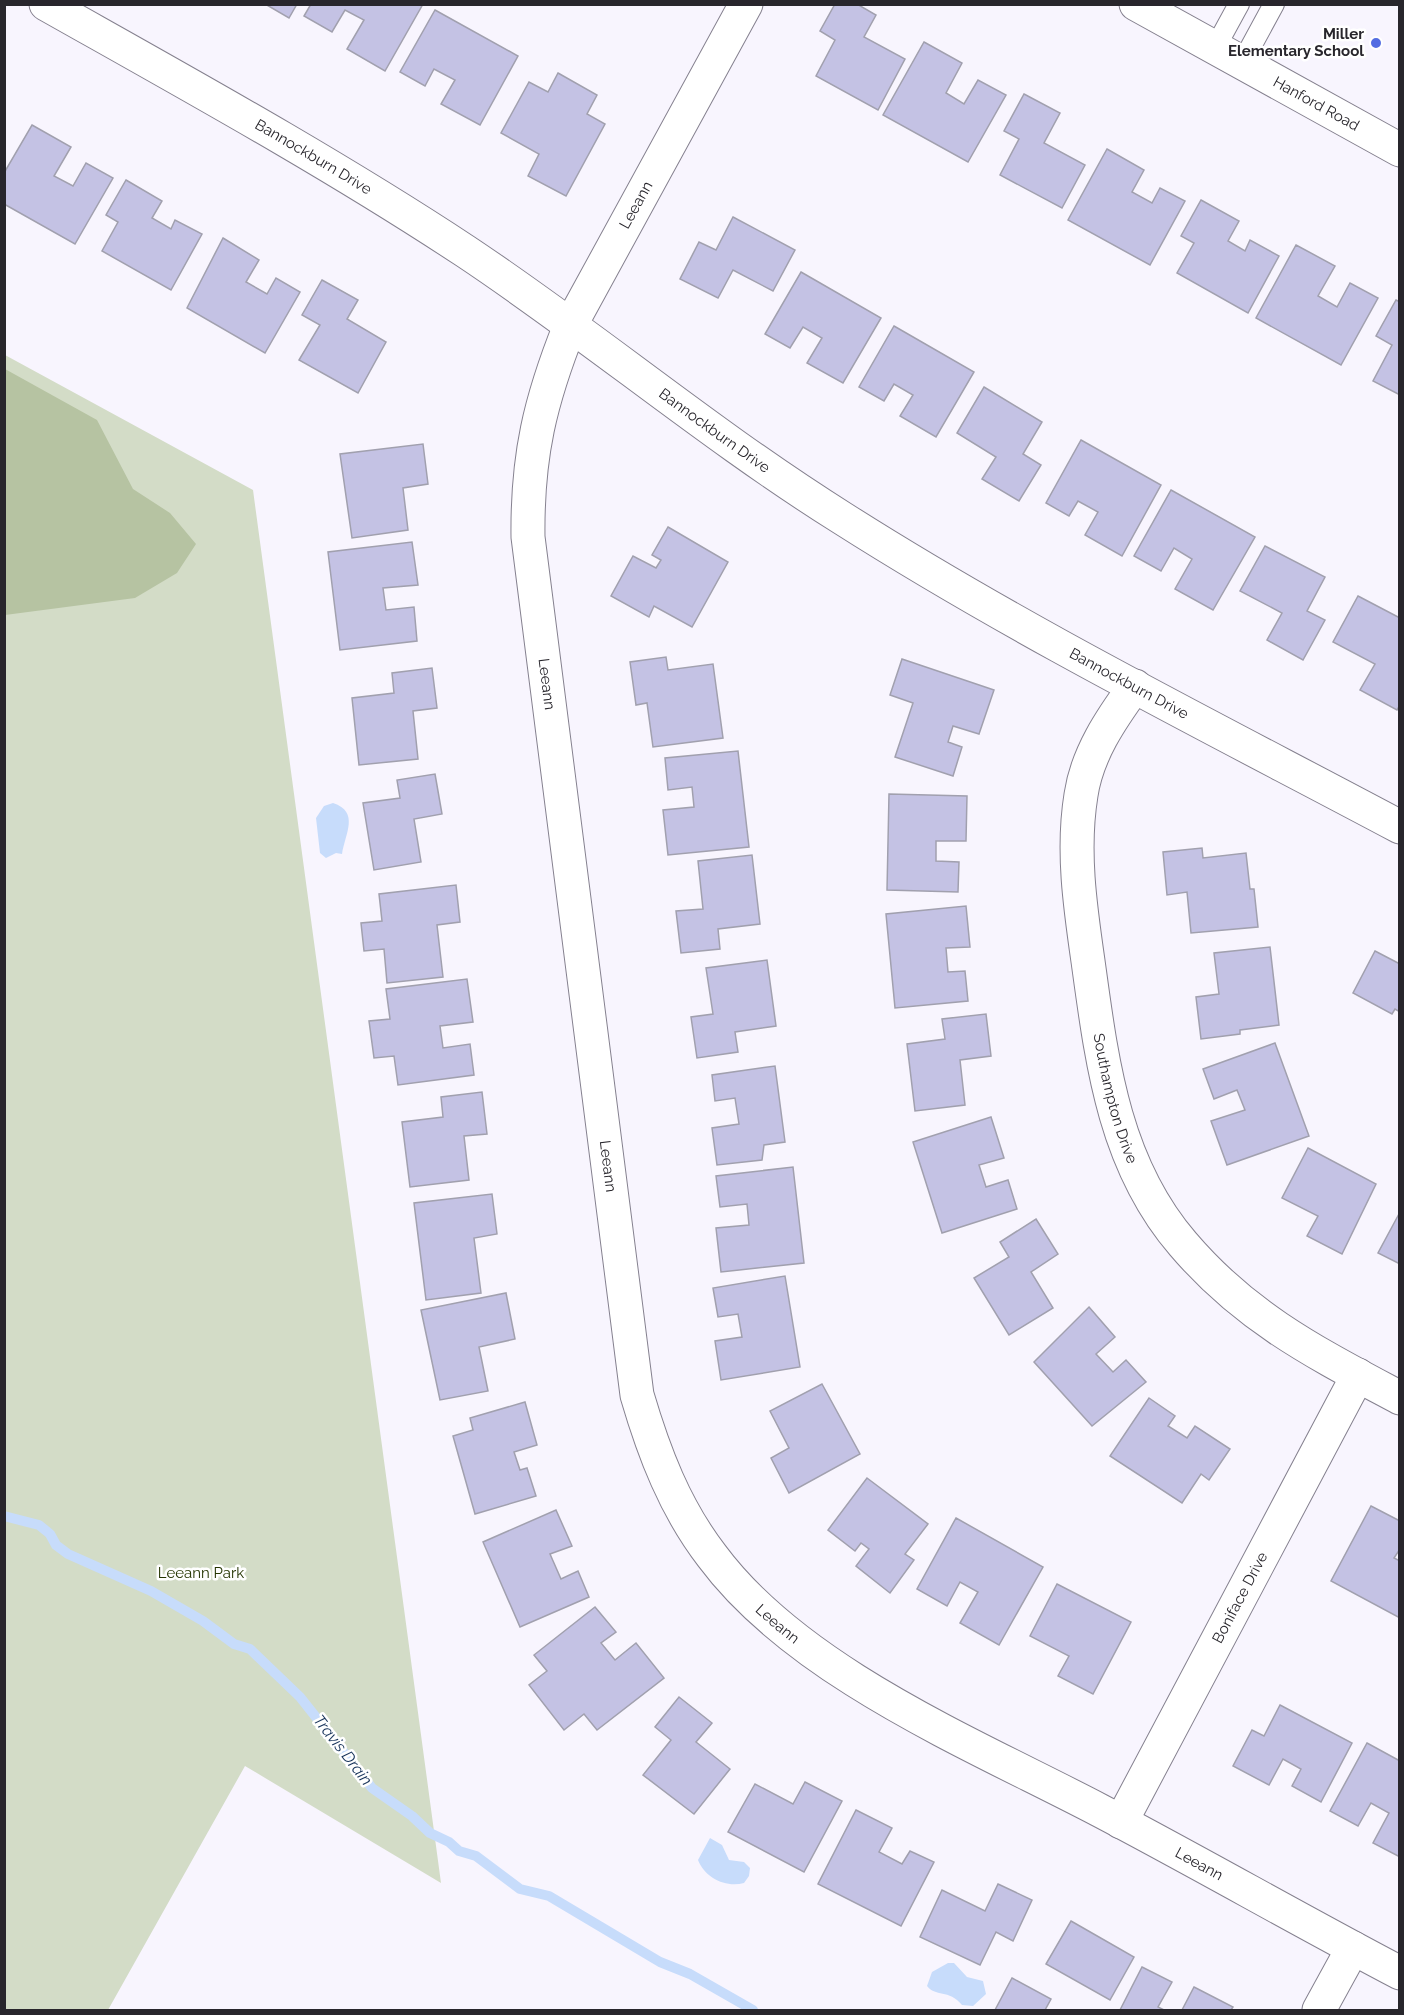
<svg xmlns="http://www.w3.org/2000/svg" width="1404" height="2015" font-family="Raleway,sans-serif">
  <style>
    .green { fill: #d3dcc7 }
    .forest { fill: #b6c3a2 }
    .water { fill: #c7dcfb }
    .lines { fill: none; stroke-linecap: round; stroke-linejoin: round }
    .stream { stroke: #c7dcfb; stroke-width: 10 }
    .building { fill: #c4c2e4; stroke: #a1a0ae; stroke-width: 1.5 }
    .lane-casing { stroke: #85818f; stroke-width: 22 }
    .street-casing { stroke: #85818f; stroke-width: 35 }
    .lane { stroke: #fff; stroke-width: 20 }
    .street { stroke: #fff; stroke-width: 33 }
    .poi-dot { fill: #546de2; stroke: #fff; stroke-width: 2 }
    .labels { text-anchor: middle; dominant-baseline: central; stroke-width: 5; stroke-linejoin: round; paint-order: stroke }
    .poi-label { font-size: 15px; font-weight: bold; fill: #28262c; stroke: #fff; text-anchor: end }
    .street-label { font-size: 15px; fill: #28262c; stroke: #fff }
    .park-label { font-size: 15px; fill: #243400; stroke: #fff }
    .water-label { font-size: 16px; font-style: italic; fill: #17335a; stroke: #fff }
  </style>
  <rect width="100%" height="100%" fill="#f8f5fe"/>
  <!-- green -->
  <path class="green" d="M 5,355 L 253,490 L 441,1883 L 245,1766 L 108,2010 L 5,2010 Z"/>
  <!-- forest -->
  <path class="forest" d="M 5,369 L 97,420 L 133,489 L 170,513 L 196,544 L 177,573 L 135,598 L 5,615 Z"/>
  <!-- water -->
  <g class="water">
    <path d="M 333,803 C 360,812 345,834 342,854 L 336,853 L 326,858 L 320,853 L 316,818 L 324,806 Z"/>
    <path d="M 710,1838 L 722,1845 L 729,1860 L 744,1862 L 750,1868 L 749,1876 L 744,1883 C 726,1888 705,1878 698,1860 Z"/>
    <path d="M 948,1963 L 954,1963 L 967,1977 L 983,1981 L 986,1994 L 973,2006 L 962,2005 C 949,1989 935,1997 927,1986 L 932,1972 Z"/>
  </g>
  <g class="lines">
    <!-- stream -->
    <path class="stream" d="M 4,1516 L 39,1525 L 50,1534 L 56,1545 L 68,1554 L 151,1591 L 203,1621 L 234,1644 L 250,1649 L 300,1697 L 372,1788 L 412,1816 L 430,1833 L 449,1842 L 459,1851 L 476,1856 L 520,1889 L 549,1896 L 660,1962 L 690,1974 L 753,2010"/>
  </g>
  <!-- building -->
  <g class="building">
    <path d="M 265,4 L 297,4 L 289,18 Z"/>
    <path d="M 311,4 L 423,4 L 385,71 L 347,49 L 364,20 L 345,10 L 332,32 L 304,16 Z"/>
    <path d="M 835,4 L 857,4 L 876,15 L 864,37 L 905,59 L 878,110 L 816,76 L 835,40 L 820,31 Z"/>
    <path d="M 435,10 L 518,56 L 480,125 L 441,104 L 455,80 L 434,69 L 425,86 L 400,72 Z"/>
    <path d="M 924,42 L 962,63 L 946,93 L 964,104 L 978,80 L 1006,95 L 968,162 L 883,115 Z"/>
    <path d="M 558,73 L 597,95 L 587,114 L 605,124 L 566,196 L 528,176 L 539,154 L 501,133 L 529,82 L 548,92 Z"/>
    <path d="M 1024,94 L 1060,113 L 1044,143 L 1085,165 L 1062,208 L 1000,175 L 1019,139 L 1004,131 Z"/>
    <path d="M 32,125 L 71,147 L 54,176 L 73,186 L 86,163 L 113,178 L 75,244 L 4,204 L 4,173 Z"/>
    <path d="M 1107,149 L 1144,170 L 1132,192 L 1152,203 L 1160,188 L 1185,201 L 1150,265 L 1068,220 Z"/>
    <path d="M 126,180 L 162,201 L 152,218 L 171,229 L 175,220 L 202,234 L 171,290 L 102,251 L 118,222 L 106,215 Z"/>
    <path d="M 1201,200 L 1239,221 L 1228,241 L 1245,251 L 1250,240 L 1279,256 L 1248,313 L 1177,273 L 1194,243 L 1181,236 Z"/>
    <path d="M 733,217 L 795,250 L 773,291 L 733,270 L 718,298 L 680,279 L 699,242 L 716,250 Z"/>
    <path d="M 223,238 L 259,260 L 246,282 L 267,294 L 276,278 L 300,292 L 265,353 L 187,308 Z"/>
    <path d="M 1296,245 L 1335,266 L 1318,296 L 1337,307 L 1350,283 L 1378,298 L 1341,365 L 1256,318 Z"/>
    <path d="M 801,272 L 881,318 L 843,383 L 807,363 L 822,338 L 803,327 L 790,348 L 765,334 Z"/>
    <path d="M 322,280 L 358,300 L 347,319 L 386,342 L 358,393 L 299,360 L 320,325 L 302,315 Z"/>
    <path d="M 1396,300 L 1400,302 L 1400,395 L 1373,381 L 1392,345 L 1376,336 Z"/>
    <path d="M 894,326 L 974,372 L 936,437 L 900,416 L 913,395 L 894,384 L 884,401 L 859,387 Z"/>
    <path d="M 984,387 L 1042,422 L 1023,454 L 1041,465 L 1019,501 L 982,479 L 996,457 L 957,433 Z"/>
    <path d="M 1081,440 L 1161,485 L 1122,556 L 1085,535 L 1098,512 L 1078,501 L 1069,516 L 1046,503 Z"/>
    <path d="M 423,444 L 428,484 L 403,488 L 408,530 L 352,538 L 340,454 Z"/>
    <path d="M 1171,490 L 1255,537 L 1213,610 L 1175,589 L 1192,559 L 1174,548 L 1161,571 L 1134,556 Z"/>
    <path d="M 668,527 L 728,562 L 692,627 L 654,606 L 649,617 L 611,596 L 633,556 L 656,568 L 661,560 L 652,555 Z"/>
    <path d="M 412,542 L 418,585 L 383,588 L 386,610 L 414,607 L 417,641 L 340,650 L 328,552 Z"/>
    <path d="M 1265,546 L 1325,577 L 1307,611 L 1325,620 L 1303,660 L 1267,640 L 1282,613 L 1240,591 Z"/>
    <path d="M 1358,596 L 1400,618 L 1400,705 L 1397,710 L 1360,690 L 1375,664 L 1333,642 Z"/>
    <path d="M 666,657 L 668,670 L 713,664 L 723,738 L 653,747 L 647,703 L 636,705 L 630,662 Z"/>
    <path d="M 902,659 L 994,690 L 979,734 L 953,726 L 948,742 L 962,747 L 953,776 L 895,757 L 913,703 L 890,695 Z"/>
    <path d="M 432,668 L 437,708 L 413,711 L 418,759 L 359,765 L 352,698 L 394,693 L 392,673 Z"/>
    <path d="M 738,751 L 749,847 L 668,855 L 663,810 L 694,807 L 692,787 L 668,790 L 665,758 Z"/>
    <path d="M 435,774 L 442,814 L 414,819 L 421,862 L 374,870 L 363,803 L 400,798 L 397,780 Z"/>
    <path d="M 889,794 L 967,796 L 966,841 L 936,841 L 936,861 L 959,862 L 958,892 L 887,890 Z"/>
    <path d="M 1202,848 L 1203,858 L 1246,853 L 1250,889 L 1254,889 L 1258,927 L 1191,933 L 1187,892 L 1167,895 L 1163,852 Z"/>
    <path d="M 752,855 L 760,924 L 718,929 L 720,949 L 681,953 L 676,911 L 703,909 L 698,861 Z"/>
    <path d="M 456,885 L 460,922 L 437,925 L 443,977 L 387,983 L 384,949 L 364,951 L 361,923 L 382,921 L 379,894 Z"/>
    <path d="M 966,906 L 970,947 L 946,948 L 948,972 L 965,971 L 968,1001 L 895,1008 L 886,914 Z"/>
    <path d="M 1270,947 L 1279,1025 L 1240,1030 L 1240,1034 L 1201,1039 L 1196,997 L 1219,994 L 1214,953 Z"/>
    <path d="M 1375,951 L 1400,964 L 1400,1012 L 1395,1009 L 1392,1014 L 1353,993 Z"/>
    <path d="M 767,960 L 776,1026 L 735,1032 L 738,1052 L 697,1058 L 691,1017 L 713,1014 L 706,968 Z"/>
    <path d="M 467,979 L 473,1022 L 440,1026 L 443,1048 L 470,1044 L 474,1075 L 398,1085 L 394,1056 L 374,1058 L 369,1021 L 390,1019 L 386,989 Z"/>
    <path d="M 986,1014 L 991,1056 L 960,1060 L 965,1105 L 915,1111 L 907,1044 L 945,1039 L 942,1019 Z"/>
    <path d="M 1275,1043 L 1309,1136 L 1227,1165 L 1211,1121 L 1245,1110 L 1237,1090 L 1214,1099 L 1203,1069 Z"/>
    <path d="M 775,1066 L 785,1142 L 764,1145 L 762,1160 L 717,1165 L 712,1128 L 739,1124 L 735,1098 L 715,1101 L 712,1075 Z"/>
    <path d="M 482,1092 L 487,1134 L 464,1136 L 469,1180 L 410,1187 L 402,1122 L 443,1117 L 441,1097 Z"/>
    <path d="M 991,1117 L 1004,1158 L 979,1165 L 986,1187 L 1008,1180 L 1017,1209 L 942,1233 L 913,1142 Z"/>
    <path d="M 1308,1148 L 1376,1184 L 1342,1254 L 1307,1236 L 1318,1216 L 1282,1198 Z"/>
    <path d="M 793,1167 L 804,1263 L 721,1272 L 716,1228 L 749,1225 L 747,1204 L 720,1207 L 716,1176 Z"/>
    <path d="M 492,1194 L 497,1234 L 474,1238 L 481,1293 L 426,1300 L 414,1203 Z"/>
    <path d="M 1400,1212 L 1400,1264 L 1378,1253 Z"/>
    <path d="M 1036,1219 L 1058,1254 L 1031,1272 L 1053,1308 L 1009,1335 L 974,1278 L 1009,1257 L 1000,1242 Z"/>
    <path d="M 785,1276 L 800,1367 L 721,1380 L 715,1341 L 742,1337 L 738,1314 L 718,1317 L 713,1288 Z"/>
    <path d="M 506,1293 L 515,1339 L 479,1347 L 488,1391 L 440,1400 L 421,1310 Z"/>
    <path d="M 1089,1307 L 1115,1337 L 1096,1354 L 1113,1372 L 1126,1360 L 1146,1382 L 1092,1426 L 1034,1362 Z"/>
    <path d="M 822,1384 L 860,1454 L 789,1493 L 771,1458 L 789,1448 L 770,1411 Z"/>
    <path d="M 1149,1398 L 1175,1416 L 1168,1426 L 1187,1438 L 1195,1426 L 1230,1449 L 1209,1480 L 1201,1474 L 1182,1503 L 1110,1456 Z"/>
    <path d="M 525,1402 L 537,1445 L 514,1452 L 520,1470 L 527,1468 L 536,1496 L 475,1514 L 453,1436 L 473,1430 L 470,1418 Z"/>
    <path d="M 867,1478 L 928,1524 L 905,1554 L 914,1560 L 890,1593 L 856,1566 L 869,1549 L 861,1543 L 855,1551 L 828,1530 Z"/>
    <path d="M 1371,1506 L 1400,1521 L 1400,1549 L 1394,1558 L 1400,1561 L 1400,1618 L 1331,1581 Z"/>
    <path d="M 556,1510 L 572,1546 L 550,1554 L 561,1579 L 578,1571 L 589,1597 L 520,1627 L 483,1542 Z"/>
    <path d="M 956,1518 L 1043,1567 L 999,1645 L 960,1623 L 978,1592 L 960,1582 L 947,1606 L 917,1589 Z"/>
    <path d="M 1057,1584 L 1131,1622 L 1093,1694 L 1058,1676 L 1069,1656 L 1030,1636 Z"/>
    <path d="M 595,1607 L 616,1632 L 601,1643 L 615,1660 L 636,1643 L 664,1678 L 597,1730 L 584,1714 L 564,1730 L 529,1685 L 547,1671 L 534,1655 Z"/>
    <path d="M 679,1697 L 712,1723 L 696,1742 L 730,1769 L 694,1814 L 643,1775 L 671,1740 L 655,1727 Z"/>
    <path d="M 1280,1705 L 1352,1743 L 1321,1802 L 1292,1786 L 1301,1769 L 1283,1759 L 1269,1785 L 1233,1766 L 1252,1730 L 1264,1736 Z"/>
    <path d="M 1367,1743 L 1400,1761 L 1400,1857 L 1373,1843 L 1389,1813 L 1371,1803 L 1358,1826 L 1330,1811 Z"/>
    <path d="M 805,1782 L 842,1801 L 804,1872 L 728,1832 L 755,1784 L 793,1804 Z"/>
    <path d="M 856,1810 L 892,1828 L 879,1852 L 902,1864 L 910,1851 L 934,1862 L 901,1926 L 818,1884 Z"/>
    <path d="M 998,1884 L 1032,1900 L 1013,1941 L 996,1932 L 980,1965 L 920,1937 L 942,1890 L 985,1911 Z"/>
    <path d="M 1071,1921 L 1134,1957 L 1110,2000 L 1046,1964 Z"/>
    <path d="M 1142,1967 L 1172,1982 L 1158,2007 L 1164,2010 L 1120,2010 Z"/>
    <path d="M 1012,1978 L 1051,1999 L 1045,2010 L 995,2010 Z"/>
    <path d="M 1194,1987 L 1233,2007 L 1231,2010 L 1182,2010 Z"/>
  </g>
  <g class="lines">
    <defs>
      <g id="lane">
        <path d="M 1215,48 L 1239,4"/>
        <path d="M 1242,63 L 1274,4"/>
      </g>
      <g id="street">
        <path id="s1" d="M 46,4 C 188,84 330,162 465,251 C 593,336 711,436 842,518 C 1021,632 1212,727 1400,827"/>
        <path id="s2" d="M 746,4 L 570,326 C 540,401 527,456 528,537 L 637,1395 C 654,1453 675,1508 712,1556 C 798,1672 973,1744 1099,1810 C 1200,1863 1299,1920 1400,1973"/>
        <path id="s3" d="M 1136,4 L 1400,150"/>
        <path id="s4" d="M 1135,686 C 1111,719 1087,754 1081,795 C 1072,850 1080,906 1088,961 C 1102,1063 1114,1164 1183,1244 C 1246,1318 1316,1353 1400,1398"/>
        <path id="s5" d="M 1121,1822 L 1358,1375"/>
        <path d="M 1319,2010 L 1353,1948"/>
      </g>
    </defs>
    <!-- lane casing -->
    <use href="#lane" class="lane-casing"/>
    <!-- street casing -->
    <use href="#street" class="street-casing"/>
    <!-- lane -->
    <use href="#lane" class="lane"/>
    <!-- street -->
    <use href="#street" class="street"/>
  </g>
  <!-- markers -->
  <circle class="poi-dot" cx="1376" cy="43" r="6"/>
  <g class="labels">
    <!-- poi labels -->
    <g class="poi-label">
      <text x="1364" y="34">Miller<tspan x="1364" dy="17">Elementary School</tspan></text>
    </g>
    <!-- street labels -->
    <g class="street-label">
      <text stroke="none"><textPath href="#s3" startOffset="206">Hanford Road</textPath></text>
      <text stroke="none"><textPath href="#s1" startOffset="308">Bannockburn Drive</textPath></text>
      <text transform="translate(636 205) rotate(-61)">Leeann</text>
      <text stroke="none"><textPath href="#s1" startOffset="794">Bannockburn Drive</textPath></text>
      <text stroke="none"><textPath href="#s1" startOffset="1280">Bannockburn Drive</textPath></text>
      <text stroke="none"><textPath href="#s2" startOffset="732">Leeann</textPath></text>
      <text stroke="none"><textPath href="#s4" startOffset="430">Southampton Drive</textPath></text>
      <text stroke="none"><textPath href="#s2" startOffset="1218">Leeann</textPath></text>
      <text stroke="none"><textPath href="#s5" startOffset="254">Boniface Drive</textPath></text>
      <text stroke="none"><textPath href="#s2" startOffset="1722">Leeann</textPath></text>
      <text stroke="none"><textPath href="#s2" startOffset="2208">Leeann</textPath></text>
    </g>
    <!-- park labels -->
    <g class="park-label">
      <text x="201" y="1573">Leeann Park</text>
    </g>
    <!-- water labels -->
    <g class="water-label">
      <text transform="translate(343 1750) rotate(52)">Travis Drain</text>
    </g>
  </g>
  <!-- border -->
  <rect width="1404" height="2015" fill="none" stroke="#28262c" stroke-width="12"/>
</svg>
